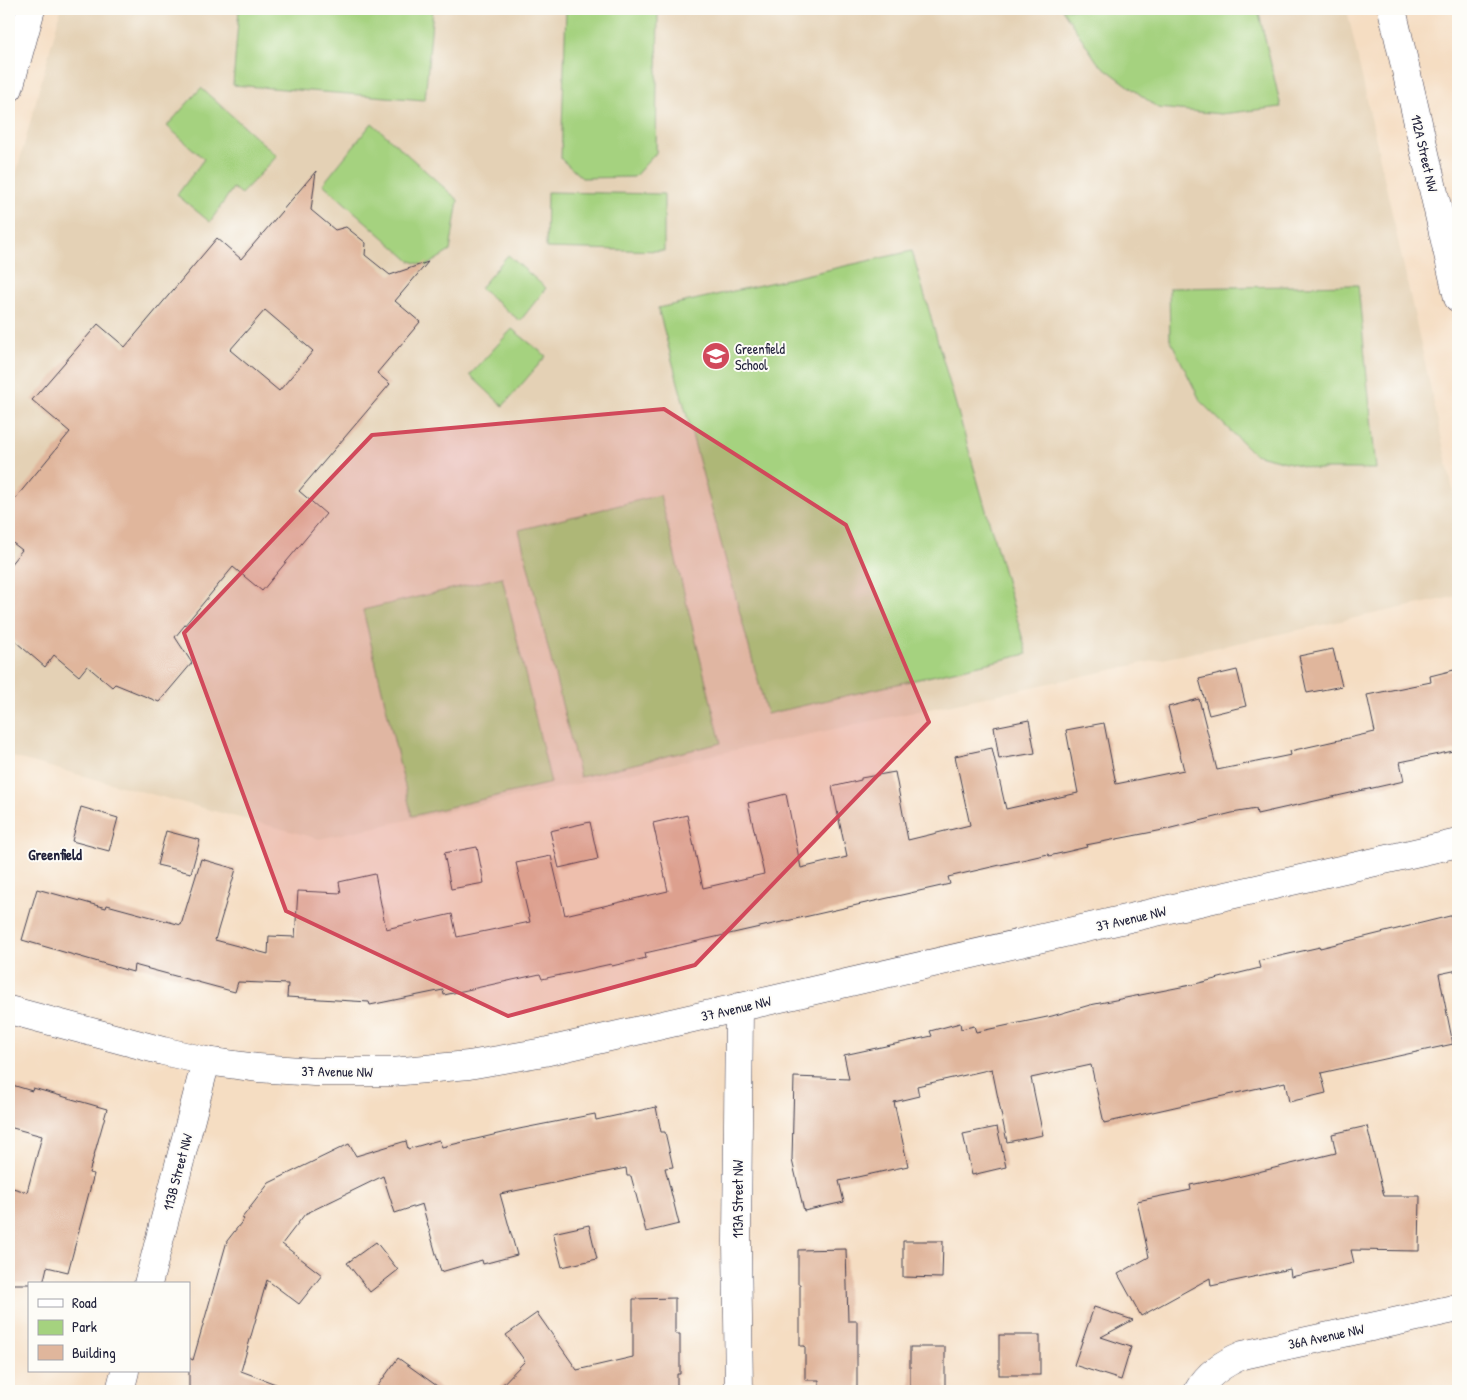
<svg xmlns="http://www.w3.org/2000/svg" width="1467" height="1400" font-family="'Patrick Hand',sans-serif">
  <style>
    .built { fill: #e4d1b5 }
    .green { fill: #a5d27f; stroke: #647a5d }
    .building { fill: #e0b69c; fill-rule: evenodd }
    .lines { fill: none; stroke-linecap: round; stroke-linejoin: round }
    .minor-casing { stroke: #423e4f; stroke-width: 29 }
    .tertiary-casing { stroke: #423e4f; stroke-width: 29 }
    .minor { stroke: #fff; stroke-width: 28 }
    .tertiary { stroke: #fff; stroke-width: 28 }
    .marked { fill: #d1495b; fill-opacity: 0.2; stroke: #d1495b; stroke-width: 4; stroke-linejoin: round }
    .labels { text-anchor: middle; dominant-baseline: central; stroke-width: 4; stroke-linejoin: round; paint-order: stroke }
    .street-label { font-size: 14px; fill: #22223b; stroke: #fdfcf7 }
    .poi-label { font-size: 14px; fill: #22223b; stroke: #fdfcf7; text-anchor: start }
    .neighbourhood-label { font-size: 15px; font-weight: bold; fill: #22223b; stroke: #fdfcf7 }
  </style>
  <rect width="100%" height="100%" fill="#fdfcf7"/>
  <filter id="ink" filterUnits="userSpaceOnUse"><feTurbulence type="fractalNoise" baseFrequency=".02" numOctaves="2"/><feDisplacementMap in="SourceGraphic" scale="10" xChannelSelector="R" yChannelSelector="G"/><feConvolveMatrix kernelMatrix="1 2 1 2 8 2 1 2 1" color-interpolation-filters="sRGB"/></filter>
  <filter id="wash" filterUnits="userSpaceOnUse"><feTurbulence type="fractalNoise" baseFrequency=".0096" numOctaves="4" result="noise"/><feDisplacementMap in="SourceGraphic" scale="20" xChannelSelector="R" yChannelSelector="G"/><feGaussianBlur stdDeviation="1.12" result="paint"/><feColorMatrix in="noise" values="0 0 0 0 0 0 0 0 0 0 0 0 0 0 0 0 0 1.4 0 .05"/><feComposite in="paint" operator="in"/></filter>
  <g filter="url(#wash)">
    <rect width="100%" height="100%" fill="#f5ddc2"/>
    <!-- built -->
    <path class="built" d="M 61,9 L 1347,9 L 1458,513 L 1458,596 L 319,839 L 9,756 L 9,200 Z"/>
    <!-- green -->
    <g class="green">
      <path d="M 239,9 L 433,9 L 425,100 L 233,85 Z"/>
      <path d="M 566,9 L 658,9 L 656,153 L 634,177 L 582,178 L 561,159 Z"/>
      <path d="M 1062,9 L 1258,9 L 1281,107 L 1221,114 L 1158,108 L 1098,63 Z"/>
      <path d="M 201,88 L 277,156 L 241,194 L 233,188 L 210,222 L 177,195 L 204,159 L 167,126 Z"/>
      <path d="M 372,123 L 458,200 L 450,251 L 426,266 L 410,261 L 323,184 Z"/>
      <path d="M 547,192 L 664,194 L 664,251 L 546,248 Z"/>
      <path d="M 912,251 L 1027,654 L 767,714 L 658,308 Z"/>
      <path d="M 508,255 L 546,288 L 520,321 L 480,288 Z"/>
      <path d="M 1358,285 L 1376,469 L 1315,469 L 1254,454 L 1201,402 L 1170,339 L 1169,288 Z"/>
      <path d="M 512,329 L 546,356 L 503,406 L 470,375 Z"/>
      <path d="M 660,495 L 721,743 L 580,777 L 519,530 Z"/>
      <path d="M 502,577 L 551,783 L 412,816 L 363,610 Z"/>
    </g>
    <g id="blocks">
      <!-- building -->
      <g class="building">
        <path d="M 316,171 L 311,210 L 335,230 L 346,227 L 366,243 L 365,255 L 390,275 L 428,262 L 395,301 L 420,322 L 377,373 L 390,384 L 299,491 L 326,514 L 262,591 L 233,567 L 175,637 L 192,663 L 159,702 L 115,684 L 112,687 L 87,666 L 79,676 L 54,655 L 45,667 L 9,636 L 9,566 L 22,550 L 9,540 L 9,506 L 70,432 L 32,400 L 98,324 L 125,347 L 217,238 L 241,259 ZM 265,310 L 313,351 L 279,391 L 230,350 Z"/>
        <path d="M 1333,649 L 1342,686 L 1307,693 L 1299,656 Z"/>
        <path d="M 1458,669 L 1458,750 L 1400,762 L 1404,781 L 1257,814 L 1256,809 L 1232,813 L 1163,830 L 1086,845 L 1087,847 L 1049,856 L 1048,854 L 948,877 L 950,884 L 645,953 L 646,958 L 612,966 L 611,964 L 542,979 L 540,974 L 444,995 L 443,990 L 370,1005 L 369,1002 L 287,997 L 288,984 L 238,982 L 235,992 L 134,965 L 133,972 L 22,940 L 37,889 L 106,908 L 107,905 L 181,925 L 201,859 L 236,869 L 215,940 L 268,954 L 269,936 L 295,937 L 298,891 L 341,893 L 339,882 L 375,874 L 386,929 L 452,914 L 457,937 L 530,922 L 516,863 L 551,856 L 565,915 L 668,891 L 653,823 L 687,815 L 703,888 L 764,874 L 748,803 L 786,794 L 801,868 L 847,857 L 832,787 L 861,780 L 861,778 L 895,772 L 908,840 L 970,825 L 955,756 L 992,748 L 1006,809 L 1078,793 L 1066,730 L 1104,723 L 1116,784 L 1184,770 L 1168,707 L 1199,699 L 1217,770 L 1291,755 L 1290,751 L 1375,732 L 1367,695 L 1431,682 L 1430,676 Z"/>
        <path d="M 1237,670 L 1246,706 L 1209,715 L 1199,679 Z"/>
        <path d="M 1029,720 L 1035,753 L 999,759 L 994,727 Z"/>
        <path d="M 81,807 L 118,818 L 109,851 L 72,841 Z"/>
        <path d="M 590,822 L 598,859 L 559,868 L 550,831 Z"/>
        <path d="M 166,831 L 200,840 L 191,873 L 157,865 Z"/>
        <path d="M 477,847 L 484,883 L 451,889 L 444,853 Z"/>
        <path d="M 1458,914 L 1458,970 L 1439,974 L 1453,1044 L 1321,1073 L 1326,1093 L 1289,1102 L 1285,1082 L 1104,1123 L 1091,1065 L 1031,1078 L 1043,1135 L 1007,1142 L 992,1069 L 917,1086 L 919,1096 L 894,1102 L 908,1166 L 839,1181 L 844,1202 L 804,1211 L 792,1160 L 794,1077 L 849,1079 L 844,1055 L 932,1036 L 930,1031 L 960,1023 L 961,1029 L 974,1026 L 976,1032 L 1052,1016 L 1090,1005 L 1191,985 L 1260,968 L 1258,961 L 1320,947 L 1320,948 Z"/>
        <path d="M 9,1084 L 32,1091 L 33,1088 L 107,1109 L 89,1173 L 94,1174 L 68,1272 L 47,1267 L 43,1284 L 9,1284 L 9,1187 L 27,1192 L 42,1136 L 9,1127 Z"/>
        <path d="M 656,1107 L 661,1132 L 665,1132 L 673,1167 L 665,1168 L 679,1224 L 646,1232 L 631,1176 L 627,1176 L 626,1168 L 500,1194 L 517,1255 L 483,1264 L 482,1260 L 441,1272 L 422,1204 L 395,1213 L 383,1176 L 305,1214 L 282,1244 L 322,1275 L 299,1304 L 267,1280 L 241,1371 L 289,1389 L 289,1391 L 189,1391 L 189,1358 L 193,1360 L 227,1241 L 244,1219 L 242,1218 L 269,1183 L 349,1144 L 356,1156 L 406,1141 L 408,1149 L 439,1140 L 442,1147 L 519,1129 L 595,1114 L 596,1120 Z"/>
        <path d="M 1367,1126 L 1384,1196 L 1420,1196 L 1419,1251 L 1351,1250 L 1354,1263 L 1291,1277 L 1290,1269 L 1211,1286 L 1210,1278 L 1141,1316 L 1118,1274 L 1149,1257 L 1137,1201 L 1191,1190 L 1190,1185 L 1220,1179 L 1221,1181 L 1336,1153 L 1332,1134 Z"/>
        <path d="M 997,1127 L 1006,1167 L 972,1175 L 963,1134 Z"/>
        <path d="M 589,1225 L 597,1259 L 562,1267 L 553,1233 Z"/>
        <path d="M 903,1241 L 943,1241 L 942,1278 L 903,1277 Z"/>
        <path d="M 376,1242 L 398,1270 L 370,1292 L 347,1263 Z"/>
        <path d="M 846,1249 L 848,1321 L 857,1321 L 857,1391 L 819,1391 L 819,1380 L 805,1380 L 805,1346 L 800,1346 L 800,1284 L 798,1284 L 798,1250 Z"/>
        <path d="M 675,1298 L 675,1334 L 680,1334 L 680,1374 L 677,1374 L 677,1391 L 496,1391 L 525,1361 L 506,1335 L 537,1313 L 577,1370 L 633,1357 L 633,1299 Z"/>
        <path d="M 1094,1307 L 1133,1320 L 1101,1337 L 1131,1347 L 1121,1380 L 1074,1365 Z"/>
        <rect x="999" y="1335" width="41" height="40"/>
        <rect x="910" y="1347" width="35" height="44"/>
        <path d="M 398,1358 L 444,1391 L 374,1391 Z"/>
      </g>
    </g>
  </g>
  <g filter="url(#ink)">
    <use href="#blocks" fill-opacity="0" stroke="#423e4f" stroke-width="1"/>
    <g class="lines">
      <defs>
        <g id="minor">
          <path d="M 1392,9 L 1458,298"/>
          <path d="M 739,1007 L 737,1242 L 739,1391"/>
          <path d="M 148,1284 L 206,1061"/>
          <path d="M 120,1391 L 125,1371"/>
          <path d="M 1198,1391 C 1208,1373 1224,1363 1243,1355 L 1458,1308"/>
        </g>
        <g id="tertiary">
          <path d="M 9,88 L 31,9"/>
          <path d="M 9,1010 L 163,1051 L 206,1061 L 258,1068 L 314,1072 L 392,1072 L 469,1065 L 544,1052 L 1458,843"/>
        </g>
      </defs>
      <!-- minor casing -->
      <use href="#minor" class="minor-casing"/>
      <!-- tertiary casing -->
      <use href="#tertiary" class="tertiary-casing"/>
      <!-- minor -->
      <use href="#minor" class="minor"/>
      <!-- tertiary -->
      <use href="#tertiary" class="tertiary"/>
    </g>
  </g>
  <!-- marked area -->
  <path class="marked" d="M 664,409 L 846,525 L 929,722 L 695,965 L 508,1016 L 286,911 L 184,633 L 372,435 Z"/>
  <!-- icons -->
  <defs>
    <symbol id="school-disc" viewBox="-11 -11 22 22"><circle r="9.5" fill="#d1495b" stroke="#fdfcf7"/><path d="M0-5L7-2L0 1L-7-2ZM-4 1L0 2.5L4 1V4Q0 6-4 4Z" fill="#fff"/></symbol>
  </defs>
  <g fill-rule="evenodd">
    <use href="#school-disc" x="700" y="340" width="32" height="32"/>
  </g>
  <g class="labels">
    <!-- street labels -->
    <g class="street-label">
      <text transform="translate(1425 153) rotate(77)">112A Street NW</text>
      <text transform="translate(1131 918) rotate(-13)">37 Avenue NW</text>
      <text transform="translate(736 1008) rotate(-13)">37 Avenue NW</text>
      <text transform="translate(337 1071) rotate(1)">37 Avenue NW</text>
      <text transform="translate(177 1172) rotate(-75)">113B Street NW</text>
      <text transform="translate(737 1199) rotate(-90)">113A Street NW</text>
      <text transform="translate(1326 1336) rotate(-12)">36A Avenue NW</text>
    </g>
    <!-- poi labels -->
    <g class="poi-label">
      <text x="735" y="348">Greenfield<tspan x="735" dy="16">School</tspan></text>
    </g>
    <!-- neighbourhood labels -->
    <g class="neighbourhood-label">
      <text x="55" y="854">Greenfield</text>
    </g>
  </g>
  <!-- margin -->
  <rect width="1467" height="1400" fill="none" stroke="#fdfcf7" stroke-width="30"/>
  <!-- legend -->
  <rect x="28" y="1282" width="162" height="90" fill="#fdfcf7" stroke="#a5a5ac"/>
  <rect x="38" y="1299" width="25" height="8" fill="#ffffff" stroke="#a5a5ac"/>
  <text x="72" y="1308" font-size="15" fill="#22223b">Road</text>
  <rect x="38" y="1320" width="25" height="15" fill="#a5d27f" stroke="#a5a5ac"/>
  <text x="72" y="1332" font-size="15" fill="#22223b">Park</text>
  <rect x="38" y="1345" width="25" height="15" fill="#e0b69c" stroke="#a5a5ac"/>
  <text x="72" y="1358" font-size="15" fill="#22223b">Building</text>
</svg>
